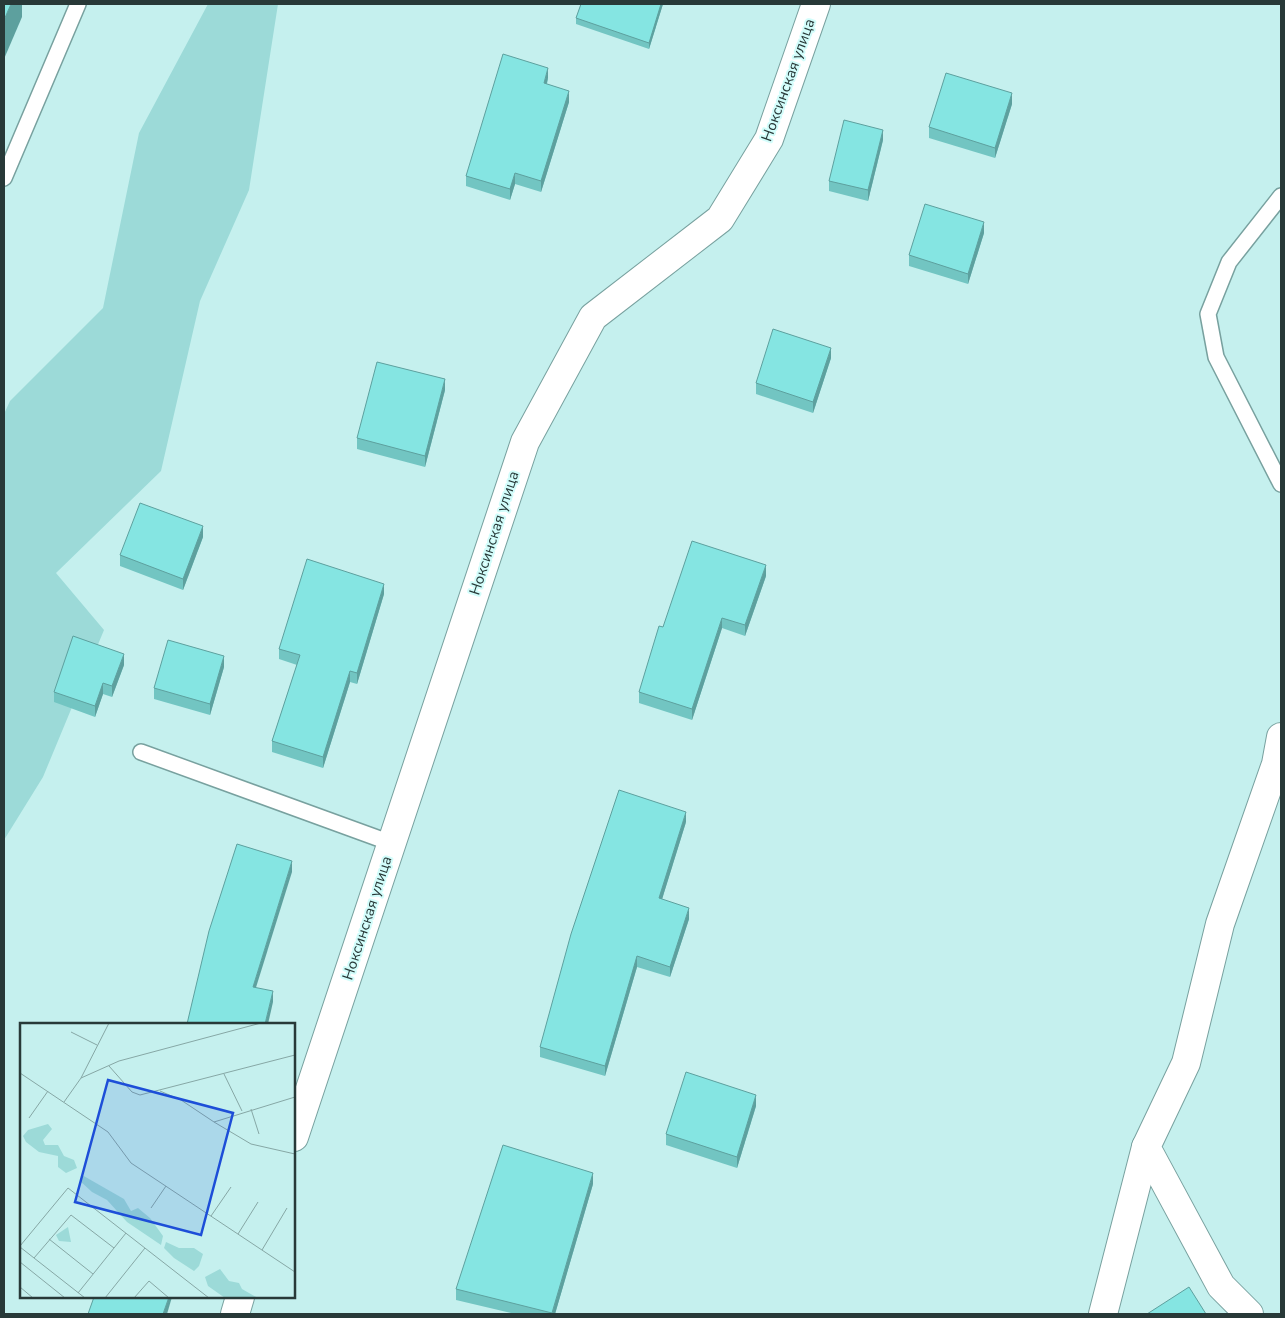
<svg xmlns="http://www.w3.org/2000/svg" width="1285" height="1318" font-family="'Nunito Sans',sans-serif">
  <style>
    .green { fill: #9cdad8 }
    .lines { fill: none; stroke-linecap: round; stroke-linejoin: round }
    .lane-casing { stroke: #78a19f; stroke-width: 18 }
    .street-casing { stroke: #78a19f; stroke-width: 30 }
    .lane { stroke: #fff; stroke-width: 15 }
    .street { stroke: #fff; stroke-width: 28 }
    .wall { fill: #72c5c2 }
    .shaded-wall { fill: #5da09e }
    .building { fill: #85e5e2; stroke: #5da09e }
    .labels { text-anchor: middle; dominant-baseline: central; stroke-width: 4; stroke-linejoin: round; paint-order: stroke }
    .street-label { font-size: 15px; fill: #283938; stroke: #d2fdfb }
    .inset-road { fill: none; stroke: #86a7a5; stroke-width: 1 }
    .view { fill: #1d4ed8; fill-opacity: 0.15; stroke: #1d4ed8; stroke-width: 2.5 }
    .inset-edge { fill: none; stroke: #283938; stroke-width: 2.5 }
  </style>
  <rect width="100%" height="100%" fill="#c5f0ee"/>
  <!-- green -->
  <path class="green" d="M 208,4 L 278,4 L 249,190 L 200,301 L 161,471 L 56,573 L 104,630 L 43,777 L 4,840 L 4,414 L 10,401 L 103,308 L 139,133 Z"/>
  <g class="lines">
    <defs>
      <g id="lane">
        <path d="M 4,178 L 78,4"/>
        <path d="M 1281,196 L 1229,262 L 1208,314 L 1216,357 L 1281,484"/>
        <path d="M 141,752 L 391,843"/>
      </g>
      <g id="street">
        <path d="M 294,1137 L 525,442 L 593,317 L 720,219 L 769,139 L 816,4"/>
        <path d="M 235,1314 L 240,1297"/>
        <path d="M 1103,1314 L 1146,1147"/>
        <path d="M 1249,1314 L 1221,1286 L 1146,1147 L 1186,1063 L 1220,924 L 1276,764 L 1281,737"/>
      </g>
    </defs>
    <!-- lane casing -->
    <use href="#lane" class="lane-casing"/>
    <!-- street casing -->
    <use href="#street" class="street-casing"/>
    <!-- lane -->
    <use href="#lane" class="lane"/>
    <!-- street -->
    <use href="#street" class="street"/>
  </g>
  <!-- wall -->
  <g class="wall">
    <path d="M 581,4 L 663,4 L 649,49 L 576,24 L 576,18 Z"/>
    <path d="M 548,78 L 547,84 L 569,102 L 541,192 L 515,184 L 510,200 L 466,186 L 466,176 Z"/>
    <path d="M 1012,104 L 995,158 L 929,138 L 929,127 Z"/>
    <path d="M 883,140 L 868,201 L 829,191 L 829,181 Z"/>
    <path d="M 984,233 L 968,284 L 909,266 L 909,255 Z"/>
    <path d="M 831,358 L 813,413 L 756,394 L 756,383 Z"/>
    <path d="M 445,390 L 425,467 L 357,449 L 357,438 Z"/>
    <path d="M 203,537 L 183,590 L 120,566 L 120,555 Z"/>
    <path d="M 766,576 L 745,636 L 722,628 L 692,720 L 639,703 L 639,692 L 663,627 Z"/>
    <path d="M 384,594 L 357,684 L 350,682 L 323,768 L 272,752 L 272,741 L 297,665 L 279,659 L 279,649 Z"/>
    <path d="M 124,665 L 112,697 L 103,694 L 95,717 L 54,702 L 54,692 Z"/>
    <path d="M 224,667 L 210,715 L 154,699 L 154,688 Z"/>
    <path d="M 686,822 L 662,899 L 689,919 L 670,977 L 637,967 L 605,1076 L 540,1057 L 540,1047 Z"/>
    <path d="M 756,1106 L 737,1168 L 666,1145 L 666,1134 Z"/>
    <path d="M 593,1184 L 555,1314 L 515,1314 L 456,1300 L 456,1289 Z"/>
  </g>
  <!-- shaded-wall -->
  <g class="shaded-wall">
    <path d="M 11,4 L 22,4 L 22,17 L 4,59 L 4,20 Z"/>
    <path d="M 661,4 L 663,4 L 649,49 L 649,43 Z"/>
    <path d="M 548,68 L 548,78 L 544,94 L 544,83 Z"/>
    <path d="M 569,91 L 569,102 L 541,192 L 541,181 Z"/>
    <path d="M 1012,93 L 1012,104 L 995,158 L 995,148 Z"/>
    <path d="M 883,130 L 883,140 L 868,201 L 868,190 Z"/>
    <path d="M 515,173 L 515,184 L 510,200 L 510,189 Z"/>
    <path d="M 984,222 L 984,233 L 968,284 L 968,274 Z"/>
    <path d="M 831,348 L 831,358 L 813,413 L 813,402 Z"/>
    <path d="M 445,379 L 445,390 L 425,467 L 425,456 Z"/>
    <path d="M 203,526 L 203,537 L 183,590 L 183,579 Z"/>
    <path d="M 766,565 L 766,576 L 745,636 L 745,625 Z"/>
    <path d="M 384,584 L 384,594 L 357,684 L 357,673 Z"/>
    <path d="M 722,618 L 722,628 L 692,720 L 692,709 Z"/>
    <path d="M 124,654 L 124,665 L 112,697 L 112,686 Z"/>
    <path d="M 224,656 L 224,667 L 210,715 L 210,704 Z"/>
    <path d="M 350,671 L 350,682 L 323,768 L 323,757 Z"/>
    <path d="M 103,683 L 103,694 L 95,717 L 95,706 Z"/>
    <path d="M 686,812 L 686,822 L 659,909 L 659,898 Z"/>
    <path d="M 292,861 L 292,872 L 253,997 L 253,987 Z"/>
    <path d="M 689,908 L 689,919 L 670,977 L 670,967 Z"/>
    <path d="M 637,956 L 637,967 L 605,1076 L 605,1066 Z"/>
    <path d="M 273,991 L 273,1002 L 268,1024 L 265,1024 Z"/>
    <path d="M 756,1095 L 756,1106 L 737,1168 L 737,1157 Z"/>
    <path d="M 593,1173 L 593,1184 L 555,1314 L 552,1314 Z"/>
    <path d="M 169,1297 L 172,1297 L 167,1314 L 163,1314 Z"/>
  </g>
  <!-- building -->
  <g class="building">
    <path d="M 4,4 L 11,4 L 4,20 Z"/>
    <path d="M 581,4 L 661,4 L 649,43 L 576,18 Z"/>
    <path d="M 503,54 L 548,68 L 544,83 L 569,91 L 541,181 L 515,173 L 510,189 L 466,176 Z"/>
    <path d="M 946,73 L 1012,93 L 995,148 L 929,127 Z"/>
    <path d="M 844,120 L 883,130 L 868,190 L 829,181 Z"/>
    <path d="M 925,204 L 984,222 L 968,274 L 909,255 Z"/>
    <path d="M 773,329 L 831,348 L 813,402 L 756,383 Z"/>
    <path d="M 377,362 L 445,379 L 425,456 L 357,438 Z"/>
    <path d="M 140,503 L 203,526 L 183,579 L 120,555 Z"/>
    <path d="M 692,541 L 766,565 L 745,625 L 722,618 L 692,709 L 639,692 L 659,626 L 663,627 Z"/>
    <path d="M 307,559 L 384,584 L 357,673 L 350,671 L 323,757 L 272,741 L 300,655 L 279,649 Z"/>
    <path d="M 73,636 L 124,654 L 112,686 L 103,683 L 95,706 L 54,692 Z"/>
    <path d="M 168,640 L 224,656 L 210,704 L 154,688 Z"/>
    <path d="M 619,790 L 686,812 L 659,898 L 689,908 L 670,967 L 637,956 L 605,1066 L 540,1047 L 571,934 Z"/>
    <path d="M 237,844 L 292,861 L 253,987 L 273,991 L 265,1024 L 187,1024 L 209,931 Z"/>
    <path d="M 686,1072 L 756,1095 L 737,1157 L 666,1134 Z"/>
    <path d="M 503,1145 L 593,1173 L 552,1313 L 456,1289 Z"/>
    <path d="M 1189,1287 L 1206,1314 L 1147,1314 Z"/>
    <path d="M 94,1297 L 169,1297 L 163,1314 L 88,1314 Z"/>
  </g>
  <g class="labels">
    <!-- street labels -->
    <g class="street-label">
      <text transform="translate(788 80) rotate(-70)">Ноксинская улица</text>
      <text transform="translate(494 533) rotate(-72)">Ноксинская улица</text>
      <text transform="translate(367 918) rotate(-72)">Ноксинская улица</text>
    </g>
  </g>
  <!-- overview -->
  <g transform="translate(20 1023)">
    <rect width="275" height="275" fill="#c5f0ee"/>
    <path d="M 28,101 L 32,106 L 23,117 L 25,122 L 38,122 L 44,133 L 54,137 L 57,145 L 46,150 L 38,144 L 38,133 L 19,129 L 6,119 L 3,113 L 8,107 ZM 62,152 L 104,176 L 111,188 L 118,185 L 130,195 L 143,213 L 141,222 L 107,199 L 87,177 L 72,169 L 60,158 ZM 48,204 L 51,219 L 39,218 L 36,212 ZM 146,219 L 159,225 L 174,225 L 183,231 L 179,243 L 174,248 L 154,235 L 144,225 ZM 200,246 L 209,258 L 219,260 L 222,266 L 238,275 L 205,275 L 188,263 L 185,254 Z" fill="#9cdad8"/>
    <path class="inset-road" d="M 51,9 L 77,22M 89,43 L 112,69 L 120,72 L 275,32M 0,50 L 88,109 L 111,140 L 275,249M 204,51 L 222,88M 61,55 L 89,0M 140,68 L 161,77 L 194,99 L 275,74M 44,79 L 61,55 L 99,38 L 241,0M 231,86 L 239,111M 9,95 L 28,68M 194,99 L 231,121 L 275,131M 131,185 L 146,163M 191,193 L 211,164M 218,211 L 238,179M 29,216 L 73,251M 0,223 L 48,165 L 189,275M 0,224 L 65,275M 242,227 L 267,185M 14,235 L 51,192 L 94,225M 0,239 L 45,275M 0,264 L 13,275M 58,270 L 106,210M 85,275 L 125,225M 114,275 L 129,258 L 149,275"/>
    <path class="view" d="M 88,57 L 213,90 L 181,212 L 55,179 Z"/>
    <rect width="275" height="275" class="inset-edge"/>
  </g>
  <!-- border -->
  <rect width="1285" height="1318" fill="none" stroke="#283938" stroke-width="10"/>
</svg>
